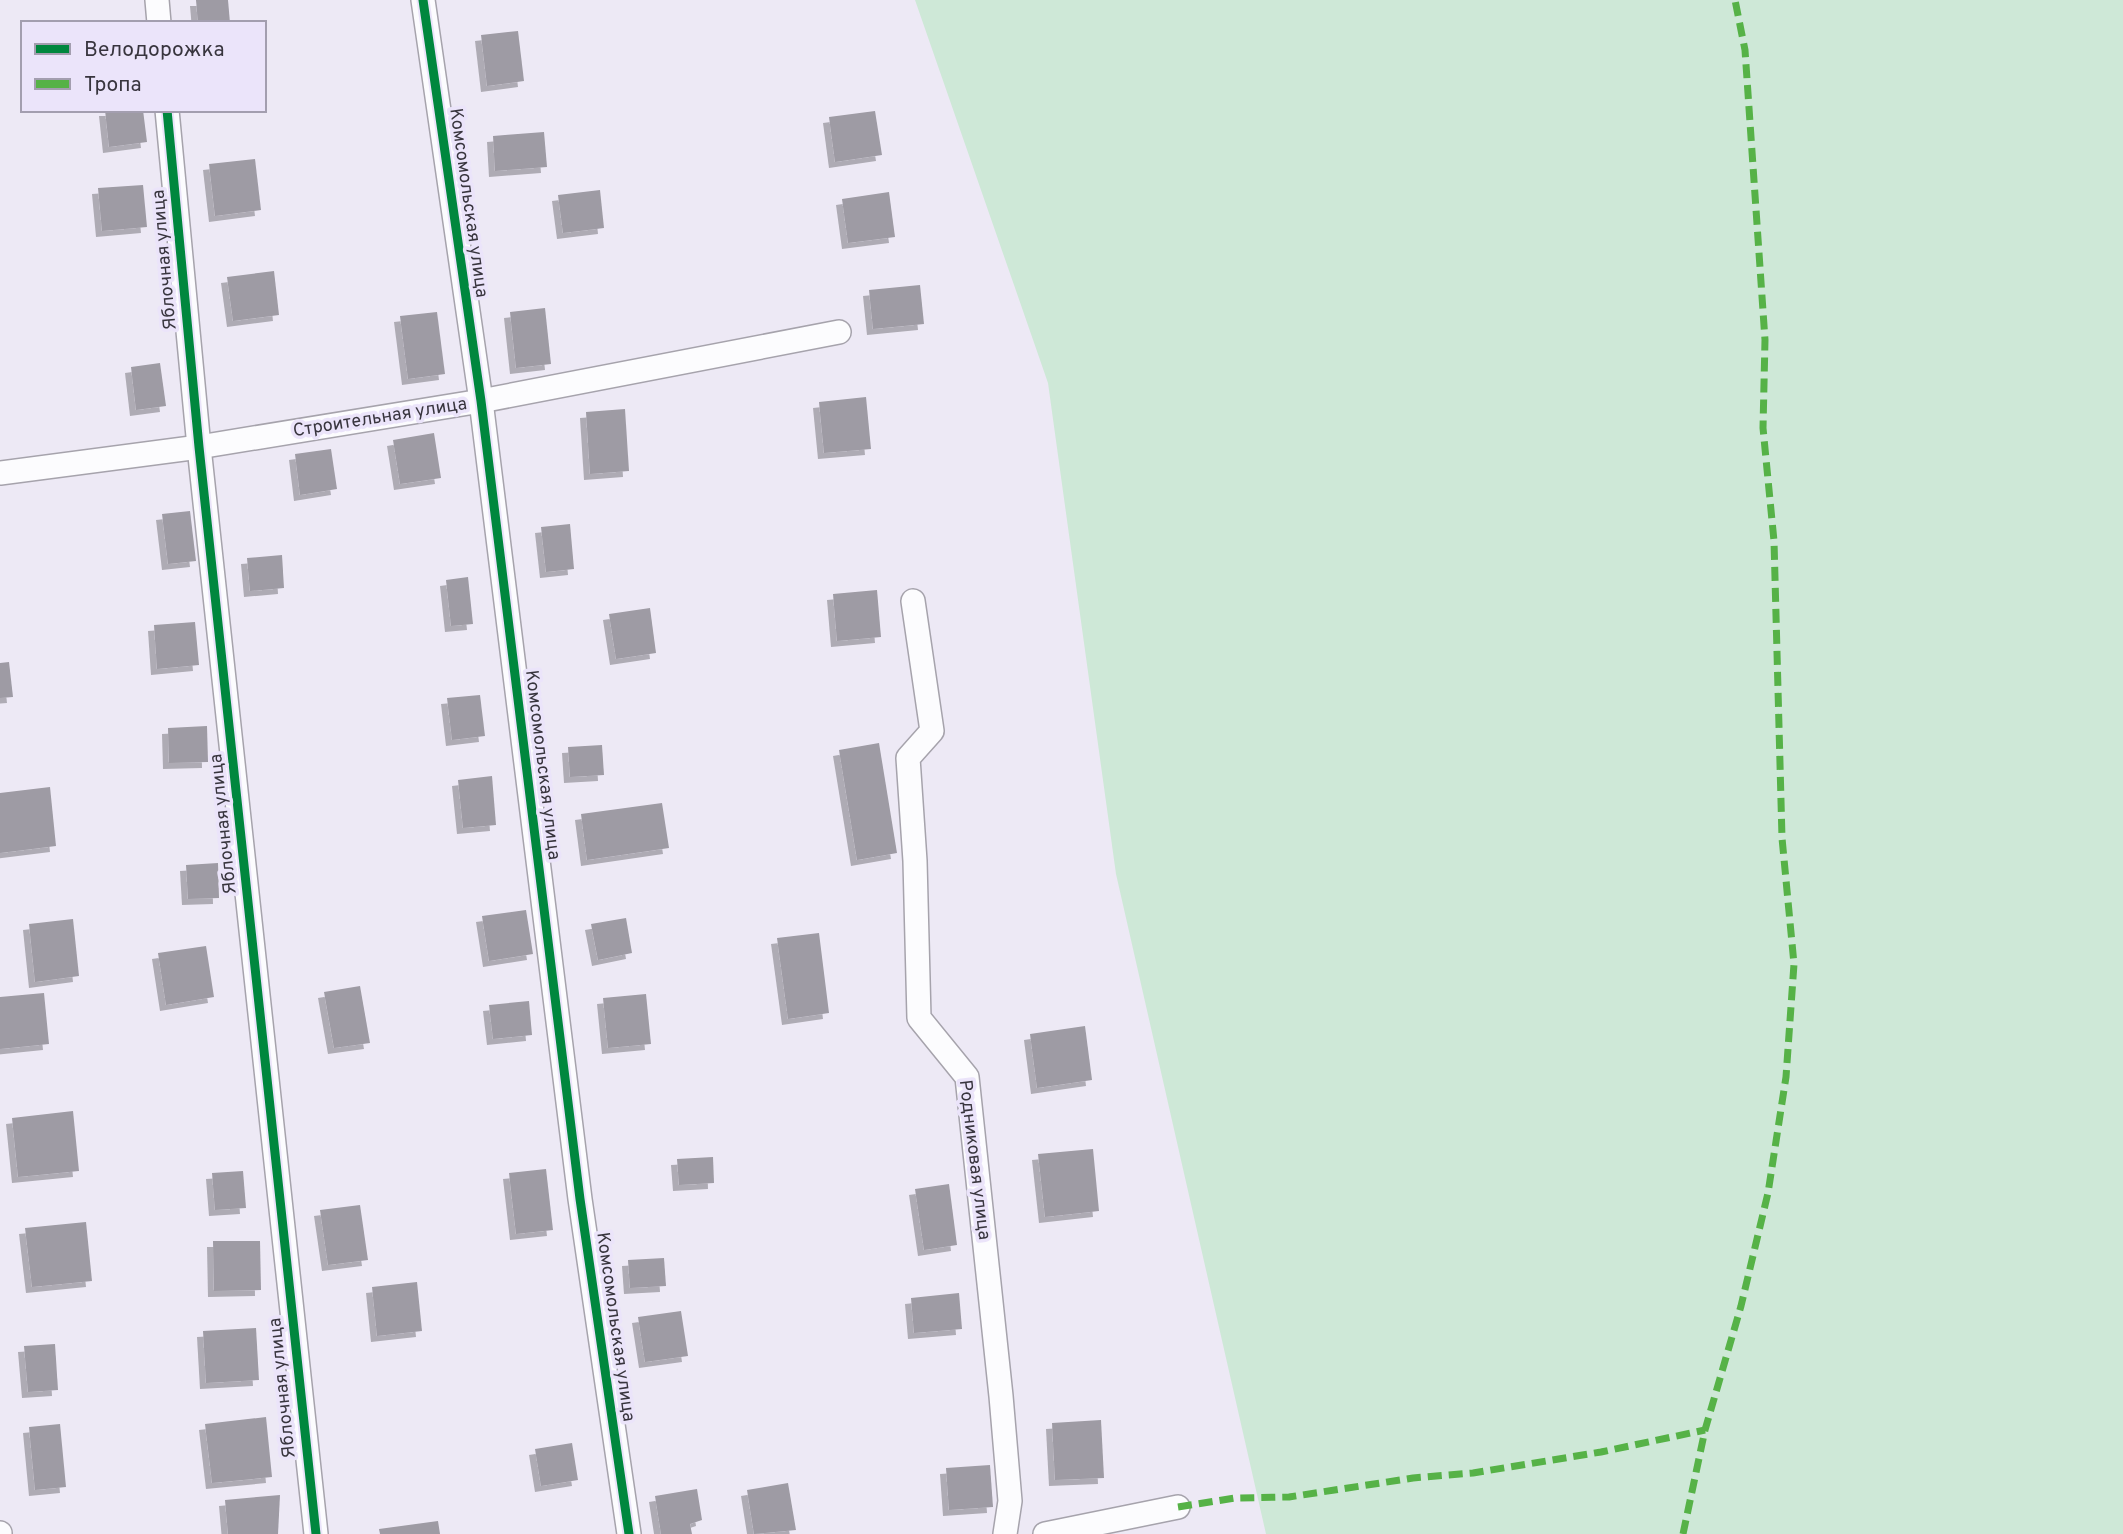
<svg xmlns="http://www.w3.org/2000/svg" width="2123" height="1534" font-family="Overpass,sans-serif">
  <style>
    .green { fill: #cee8d7 }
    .building { fill: #9e9ba4; filter: url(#shadow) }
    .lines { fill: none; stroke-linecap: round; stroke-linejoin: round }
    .street-casing { stroke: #a6a3ac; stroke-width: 26 }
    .street { stroke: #fcfcfe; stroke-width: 23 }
    .quiet { stroke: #56b247; stroke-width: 7; stroke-dasharray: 14 7; stroke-linecap: butt }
    .cycleway-casing { stroke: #ebe4fa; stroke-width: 13 }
    .cycleway { stroke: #00873e; stroke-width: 9 }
    .labels { text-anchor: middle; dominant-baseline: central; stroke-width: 7; stroke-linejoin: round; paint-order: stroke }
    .street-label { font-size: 18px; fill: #38353e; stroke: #ebe4fa }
  </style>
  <defs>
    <filter id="shadow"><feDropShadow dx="-6" dy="6" stdDeviation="0" flood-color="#0004"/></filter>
  </defs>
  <rect width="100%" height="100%" fill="#ede9f5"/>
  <!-- green -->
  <path class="green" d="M 915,0 L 2123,0 L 2123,1534 L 1266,1534 L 1116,874 L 1048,383 Z"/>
  <!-- building -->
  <g class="building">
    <path d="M 196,0 L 228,0 L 230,23 L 198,23 Z"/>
    <path d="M 518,31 L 524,81 L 487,86 L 481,35 Z"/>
    <path d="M 105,110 L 143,110 L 147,142 L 109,147 Z"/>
    <path d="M 875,111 L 882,155 L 835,162 L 829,117 Z"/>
    <path d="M 544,132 L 547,167 L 495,171 L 493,136 Z"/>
    <path d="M 255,159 L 261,210 L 215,216 L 209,164 Z"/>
    <path d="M 143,185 L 147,227 L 102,231 L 98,188 Z"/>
    <path d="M 600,190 L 604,228 L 563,233 L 558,195 Z"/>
    <path d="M 889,192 L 895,237 L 848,243 L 842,199 Z"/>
    <path d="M 274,271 L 279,315 L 233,321 L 227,277 Z"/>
    <path d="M 920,285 L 924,324 L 873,329 L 869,290 Z"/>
    <path d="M 545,308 L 551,364 L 516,368 L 510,312 Z"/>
    <path d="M 437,312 L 445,374 L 408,379 L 400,316 Z"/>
    <path d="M 160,363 L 166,406 L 136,410 L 131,367 Z"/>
    <path d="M 866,397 L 871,449 L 824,453 L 819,402 Z"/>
    <path d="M 625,409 L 629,471 L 590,474 L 586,412 Z"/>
    <path d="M 434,433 L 441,478 L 400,484 L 393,440 Z"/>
    <path d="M 331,449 L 337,489 L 300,495 L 295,454 Z"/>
    <path d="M 190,511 L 196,561 L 168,564 L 162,514 Z"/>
    <path d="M 570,524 L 574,569 L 546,572 L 541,527 Z"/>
    <path d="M 282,555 L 284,588 L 250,591 L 247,558 Z"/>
    <path d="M 468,577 L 473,624 L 451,626 L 446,580 Z"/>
    <path d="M 877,590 L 881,637 L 837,641 L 833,594 Z"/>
    <path d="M 650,608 L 656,653 L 616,659 L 609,614 Z"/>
    <path d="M 195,622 L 199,665 L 157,669 L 154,625 Z"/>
    <path d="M 9,662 L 13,697 L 0,698 L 0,663 Z"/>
    <path d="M 480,695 L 485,736 L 452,740 L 447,698 Z"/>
    <path d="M 207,726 L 208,762 L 169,763 L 168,728 Z"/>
    <path d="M 879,743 L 897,853 L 857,860 L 839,750 Z"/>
    <path d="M 602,745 L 604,775 L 570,777 L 568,747 Z"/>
    <path d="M 492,776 L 496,825 L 463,828 L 458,780 Z"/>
    <path d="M 50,787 L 56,846 L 0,853 L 0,793 Z"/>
    <path d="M 662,803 L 669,848 L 587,860 L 581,814 Z"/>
    <path d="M 218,863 L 219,898 L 188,899 L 186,865 Z"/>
    <path d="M 526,910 L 533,954 L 489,961 L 482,916 Z"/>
    <path d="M 626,918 L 632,953 L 598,960 L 591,924 Z"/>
    <path d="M 73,919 L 79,976 L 35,982 L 29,924 Z"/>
    <path d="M 819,933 L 829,1013 L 788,1019 L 777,938 Z"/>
    <path d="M 206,946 L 214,997 L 166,1005 L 158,953 Z"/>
    <path d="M 360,986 L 370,1043 L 334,1048 L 324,992 Z"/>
    <path d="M 44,993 L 49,1044 L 0,1049 L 0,997 Z"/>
    <path d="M 646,994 L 651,1044 L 608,1048 L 603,998 Z"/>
    <path d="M 529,1001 L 532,1035 L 493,1039 L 489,1005 Z"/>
    <path d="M 1085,1026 L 1092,1080 L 1037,1088 L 1030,1034 Z"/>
    <path d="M 73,1111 L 79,1171 L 18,1177 L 12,1118 Z"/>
    <path d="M 1093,1149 L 1099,1211 L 1045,1217 L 1038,1154 Z"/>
    <path d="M 713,1157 L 714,1183 L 679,1185 L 677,1159 Z"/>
    <path d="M 546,1169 L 553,1230 L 516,1234 L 509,1173 Z"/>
    <path d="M 243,1171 L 246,1208 L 215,1210 L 212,1173 Z"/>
    <path d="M 949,1184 L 957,1245 L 924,1250 L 915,1189 Z"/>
    <path d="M 360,1205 L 368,1260 L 328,1265 L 320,1210 Z"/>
    <path d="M 86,1222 L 92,1281 L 32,1287 L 25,1228 Z"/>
    <path d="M 213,1241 L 260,1241 L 261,1290 L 214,1291 Z"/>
    <path d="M 664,1258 L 666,1286 L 630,1288 L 628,1260 Z"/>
    <path d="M 417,1282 L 422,1331 L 377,1336 L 372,1287 Z"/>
    <path d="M 959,1293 L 962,1329 L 914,1333 L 911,1298 Z"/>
    <path d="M 681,1311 L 688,1356 L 645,1362 L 638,1317 Z"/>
    <path d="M 256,1328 L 259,1380 L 206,1383 L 203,1331 Z"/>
    <path d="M 55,1344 L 58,1390 L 28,1392 L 24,1346 Z"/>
    <path d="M 266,1417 L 272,1477 L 212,1483 L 205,1424 Z"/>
    <path d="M 1101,1420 L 1104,1478 L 1055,1480 L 1052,1423 Z"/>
    <path d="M 60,1424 L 66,1487 L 35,1490 L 29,1427 Z"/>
    <path d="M 572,1443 L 578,1480 L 541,1486 L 535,1449 Z"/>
    <path d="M 990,1465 L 993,1507 L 949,1510 L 946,1468 Z"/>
    <path d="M 788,1483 L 796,1530 L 754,1534 L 747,1490 Z"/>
    <path d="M 697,1489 L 702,1520 L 690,1524 L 692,1534 L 661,1534 L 655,1496 Z"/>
    <path d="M 280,1495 L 278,1534 L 228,1534 L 225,1500 Z"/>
    <path d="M 438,1521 L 440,1534 L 380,1534 L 379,1529 Z"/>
  </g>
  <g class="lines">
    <defs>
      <g id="street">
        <path d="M 157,0 L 159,23"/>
        <path d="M 423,0 L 481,401 L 580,1199 L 629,1534"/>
        <path d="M 167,110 L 199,447 L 316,1534"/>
        <path d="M 0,473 L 199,447 L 481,401 L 839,332"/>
        <path d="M 913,601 L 932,731 L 908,758 L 915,861 L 919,1018 L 967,1077 L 1001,1396 L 1010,1501 L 1005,1534"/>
        <path d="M 0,1533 L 0,1534"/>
        <path d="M 1045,1534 L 1178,1507"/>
      </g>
    </defs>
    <!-- street casing -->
    <use href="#street" class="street-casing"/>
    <!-- street -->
    <use href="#street" class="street"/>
    <!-- quiet -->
    <g class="quiet">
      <path d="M 1178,1507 L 1235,1498 L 1289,1497 L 1413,1478 L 1473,1473 L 1601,1452 L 1705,1430"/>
      <path d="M 1683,1534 L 1705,1430 L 1741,1306 L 1768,1193 L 1786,1077 L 1794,964 L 1782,838 L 1774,541 L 1763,428 L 1765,340 L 1745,50 L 1735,0"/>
    </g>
    <defs>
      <g id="cycleway">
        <path d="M 423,0 L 481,401 L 580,1199 L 629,1534"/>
        <path d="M 167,110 L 199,447 L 316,1534"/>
      </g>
    </defs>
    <!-- cycleway casing -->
    <use href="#cycleway" class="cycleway-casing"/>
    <!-- cycleway -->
    <use href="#cycleway" class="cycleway"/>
  </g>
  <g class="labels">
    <!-- street labels -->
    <g class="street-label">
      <text transform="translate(468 203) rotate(82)">Комсомольская улица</text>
      <text transform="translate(165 260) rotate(-95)">Яблочная улица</text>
      <text transform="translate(380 418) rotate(-9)">Строительная улица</text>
      <text transform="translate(542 765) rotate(83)">Комсомольская улица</text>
      <text transform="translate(224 824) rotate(-96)">Яблочная улица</text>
      <text transform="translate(974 1160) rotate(83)">Родниковая улица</text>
      <text transform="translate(615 1327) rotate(82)">Комсомольская улица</text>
      <text transform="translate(283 1388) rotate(-96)">Яблочная улица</text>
    </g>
  </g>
  <!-- legend -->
  <rect x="21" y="21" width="245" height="91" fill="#ebe4fa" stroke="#a39eaf" stroke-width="2"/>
  <rect x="35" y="44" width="35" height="10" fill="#00873e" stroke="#a39eaf" stroke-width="2"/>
  <text x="84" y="56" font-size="21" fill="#38353e">Велодорожка</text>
  <rect x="35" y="79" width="35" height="10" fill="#56b247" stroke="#a39eaf" stroke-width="2"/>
  <text x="84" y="91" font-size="21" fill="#38353e">Тропа</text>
</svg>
